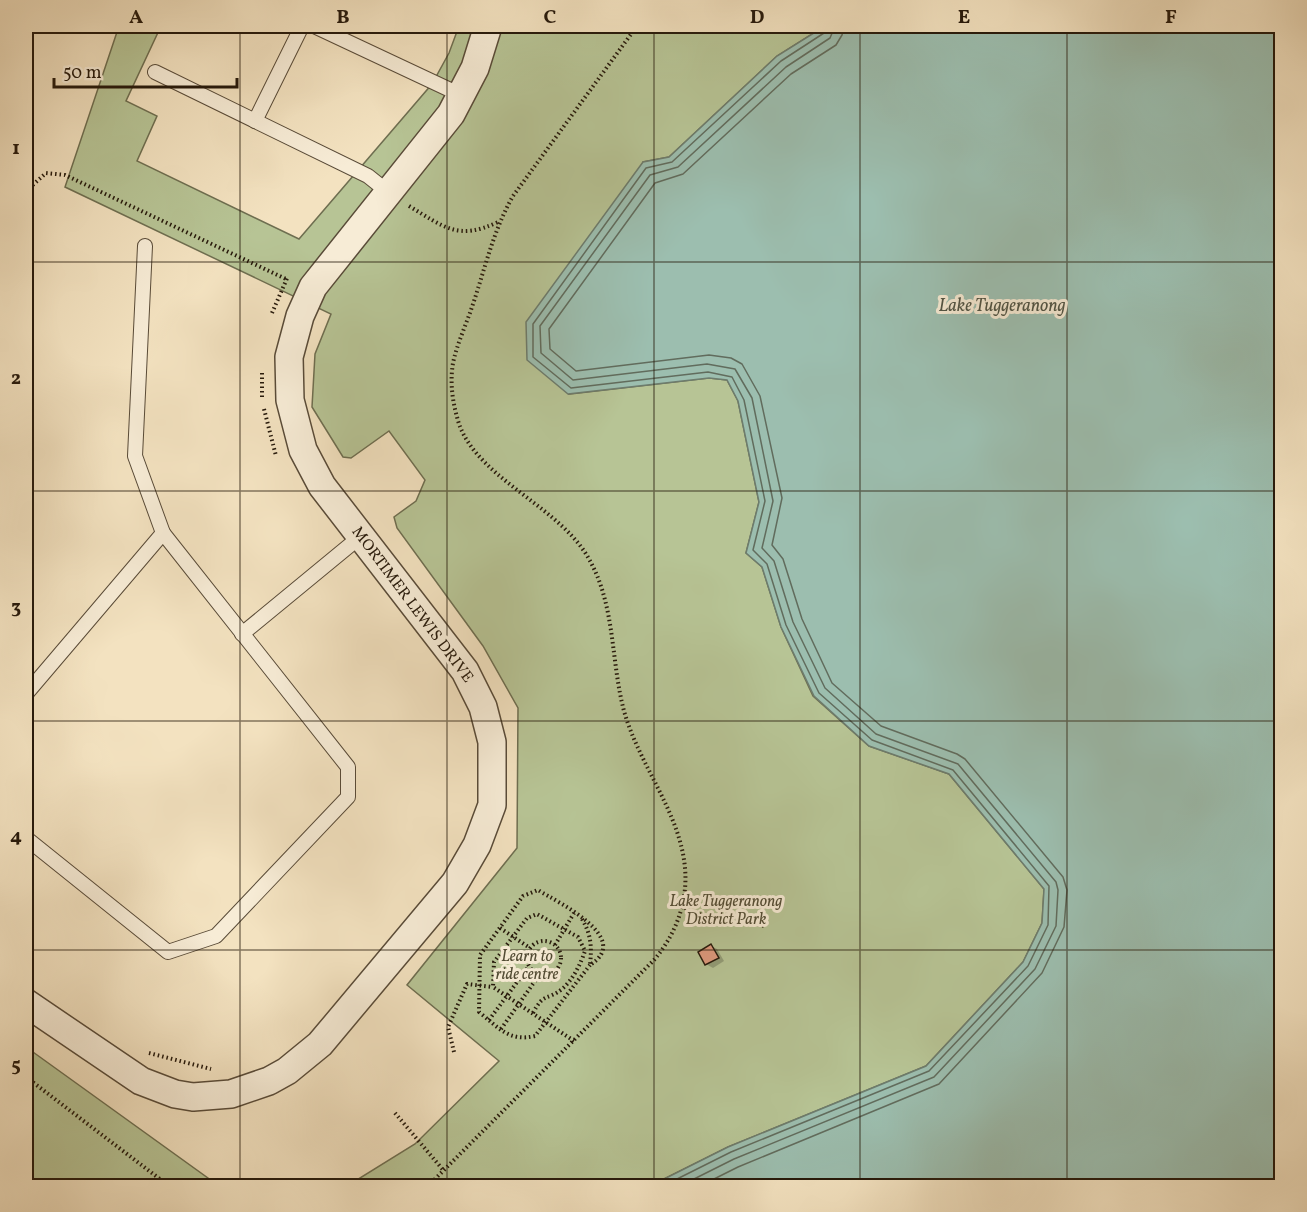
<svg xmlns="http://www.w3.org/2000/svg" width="1307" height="1212" font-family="Vollkorn,serif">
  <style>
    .green { fill: #b7c495; stroke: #6e6e50; stroke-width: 1.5 }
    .water { fill: #9cbeaf; stroke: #6d7c6d; stroke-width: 1.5 }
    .shadow { fill: #0003 }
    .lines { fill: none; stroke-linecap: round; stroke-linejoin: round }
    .shore { stroke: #616c5d; stroke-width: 1.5 }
    .building { fill: #df9a7e; stroke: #26190b; stroke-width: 1.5 }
    .service-casing { stroke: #594b38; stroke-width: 16 }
    .minor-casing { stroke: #594b38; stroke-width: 30 }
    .path { stroke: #26190b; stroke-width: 4; stroke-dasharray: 1.5 3; stroke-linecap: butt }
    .service { stroke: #f7ecd6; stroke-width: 14 }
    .minor { stroke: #f7ecd6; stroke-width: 27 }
    .grid { fill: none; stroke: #26190b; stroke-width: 1.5; stroke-opacity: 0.55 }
    .labels { text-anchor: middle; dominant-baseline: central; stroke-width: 6; stroke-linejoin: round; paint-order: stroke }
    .street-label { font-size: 16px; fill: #26190b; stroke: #f7ecd6 }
    .park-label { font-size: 16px; font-style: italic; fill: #524c34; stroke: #f7ecd6 }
    .water-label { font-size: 18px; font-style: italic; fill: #4f5344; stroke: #f7ecd6 }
    .neatline { fill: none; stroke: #26190b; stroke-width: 2 }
    .grid-label { font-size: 20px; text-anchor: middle; font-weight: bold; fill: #26190b }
  </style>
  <rect width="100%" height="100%" fill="#f3e2c0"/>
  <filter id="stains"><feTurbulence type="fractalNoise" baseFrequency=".00333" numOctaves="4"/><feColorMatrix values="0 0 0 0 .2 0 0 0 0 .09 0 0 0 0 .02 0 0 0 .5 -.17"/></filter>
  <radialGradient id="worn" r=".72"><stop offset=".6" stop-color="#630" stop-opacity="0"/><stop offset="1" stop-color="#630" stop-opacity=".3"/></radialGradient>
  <!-- green -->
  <g class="green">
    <path d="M 119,26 L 161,26 L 126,101 L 157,116 L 137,161 L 299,239 L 432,84 L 449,53 L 459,26 L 825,26 L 777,56 L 669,157 L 643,162 L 569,394 L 709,378 L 727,380 L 738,401 L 759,502 L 746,553 L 762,567 L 781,627 L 813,696 L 869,746 L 949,774 L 1044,889 L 1042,923 L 1023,962 L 926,1066 L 728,1147 L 650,1186 L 347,1186 L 415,1144 L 499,1061 L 407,985 L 517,848 L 518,708 L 483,646 L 397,528 L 394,517 L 416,501 L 425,480 L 389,431 L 351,458 L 343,457 L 312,407 L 315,354 L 331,314 L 65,187 Z"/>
    <path d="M 26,1047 L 219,1186 L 26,1186 Z"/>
  </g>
  <!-- water -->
  <path class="water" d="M 825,26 L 1281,26 L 1281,1186 L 650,1186 L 728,1147 L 926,1066 L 1023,962 L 1042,923 L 1044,889 L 949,774 L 869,746 L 814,696 L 781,627 L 762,567 L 746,553 L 759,502 L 738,401 L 727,380 L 709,378 L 568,394 L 527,360 L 526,322 L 643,162 L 669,157 L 777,56 Z"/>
  <!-- shadow -->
  <path class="shadow" d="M 711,946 L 717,949 L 724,961 L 713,968 L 706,964 Z"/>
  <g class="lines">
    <!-- shore -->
    <g class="shore">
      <path d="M 663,1186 L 731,1152 L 929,1071 L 1028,966 L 1048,925 L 1049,886 L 953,770 L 872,740 L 819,693 L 786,625 L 767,564 L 753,550 L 765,501 L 744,400 L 732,377 L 708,372 L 571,388 L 533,357 L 533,324 L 646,168 L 672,162 L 781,61 L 824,33 L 827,26"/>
      <path d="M 680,1186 L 734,1159 L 934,1077 L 1035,969 L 1056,926 L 1058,890 L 1056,882 L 958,764 L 876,734 L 825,688 L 793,622 L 774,561 L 762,548 L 773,501 L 752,398 L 735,369 L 707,364 L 573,380 L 541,353 L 540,326 L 650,175 L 678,167 L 786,67 L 830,38 L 835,26"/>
      <path d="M 700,1186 L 738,1167 L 939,1084 L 1042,973 L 1064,927 L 1067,890 L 1063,877 L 965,759 L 957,754 L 881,726 L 832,683 L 802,619 L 783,559 L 772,545 L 782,498 L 760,396 L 742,364 L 731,358 L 709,355 L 576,371 L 550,349 L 549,329 L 655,183 L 683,174 L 791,74 L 836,45 L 842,35 L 844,26"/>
    </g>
  </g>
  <!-- building -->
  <path class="building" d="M 711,944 L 719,958 L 705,965 L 698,952 Z"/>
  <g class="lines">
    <defs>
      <g id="service">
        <path d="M 314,26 L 461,95"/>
        <path d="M 155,72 L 368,176 L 388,192"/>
        <path d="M 255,121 L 302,26"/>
        <path d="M 145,246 L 135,456 L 163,533"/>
        <path d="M 242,634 L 361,536"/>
        <path d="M 26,694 L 163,533 L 348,767 L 348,797 L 216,936 L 168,952 L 26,838"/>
      </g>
      <path id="minor" d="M 26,1003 L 141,1081 L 175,1094 L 193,1097 L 231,1094 L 269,1081 L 287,1071 L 320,1044 L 455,883 L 477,845 L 492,805 L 492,742 L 483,707 L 465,671 L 322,486 L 303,450 L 290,400 L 289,357 L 300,316 L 313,287 L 451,114 L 475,68 L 488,26"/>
    </defs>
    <!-- service casing -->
    <use href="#service" class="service-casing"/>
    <!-- minor casing -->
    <use href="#minor" class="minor-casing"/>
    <!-- path -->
    <g class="path">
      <path d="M 26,191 L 46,173 L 65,175 L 286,279"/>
      <path d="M 409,206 C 444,227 458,241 498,222"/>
      <path d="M 272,313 L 288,276"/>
      <path d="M 262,373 L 262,398"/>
      <path d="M 264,409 L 276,456"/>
      <path d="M 681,906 L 710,921 L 736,920 L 765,926"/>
      <path d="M 582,919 C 591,934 592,947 590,965 C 633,938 559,903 538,890 L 523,896 L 480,955 L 479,1012 C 499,1028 509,1042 535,1036 L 590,965"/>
      <path d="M 500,928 L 530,948"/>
      <circle cx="544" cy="958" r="17"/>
      <path d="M 555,945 L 574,913"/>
      <path d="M 533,1013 C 544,992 547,1001 562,989 C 573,980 581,963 585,951 L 578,937 L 537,914 L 527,918 L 494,962 L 493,987 L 574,1041"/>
      <path d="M 489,1020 L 529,966"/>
      <path d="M 501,1029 L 540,974"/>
      <path d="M 454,1052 L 448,1027 L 467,984 L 493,987"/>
      <path d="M 149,1053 L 211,1069"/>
      <path d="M 26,1077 L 169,1186"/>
      <path d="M 395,1113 L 444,1171"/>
      <path d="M 428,1186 L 654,960 C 676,934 688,902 685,868 C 680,812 639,765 624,711 C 610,658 616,602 586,554 C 554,503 471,475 457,417 C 452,399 450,381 453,363 C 457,344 466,325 472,307 C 485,269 493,231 513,196 L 637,26"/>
    </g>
    <!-- service -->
    <use href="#service" class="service"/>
    <!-- minor -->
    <use href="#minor" class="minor"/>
  </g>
  <!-- grid -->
  <path class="grid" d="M 240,26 L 240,1186M 447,26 L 447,1186M 654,26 L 654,1186M 860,26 L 860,1186M 1067,26 L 1067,1186M 26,262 L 1282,262M 26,491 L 1282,491M 26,721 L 1282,721M 26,950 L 1282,950"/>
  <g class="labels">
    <!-- street labels -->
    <g class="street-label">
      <text transform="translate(412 605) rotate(53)">MORTIMER LEWIS DRIVE</text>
    </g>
    <!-- park labels -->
    <g class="park-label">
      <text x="726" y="902">Lake Tuggeranong<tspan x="726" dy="18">District Park</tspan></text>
      <text x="527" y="957">Learn to<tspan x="527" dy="18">ride centre</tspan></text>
    </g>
    <!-- water labels -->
    <g class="water-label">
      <text x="1002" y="306">Lake Tuggeranong</text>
    </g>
  </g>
  <!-- margin -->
  <rect width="1307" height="1212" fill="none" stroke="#f3e2c0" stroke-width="66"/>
  <!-- scale -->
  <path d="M54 78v9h183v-9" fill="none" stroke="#26190b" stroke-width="3"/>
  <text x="63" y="78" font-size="18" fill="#26190b" stroke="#f7ecd6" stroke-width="4.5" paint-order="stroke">50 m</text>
  <rect x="33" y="33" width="1241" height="1146" class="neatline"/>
  <g class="grid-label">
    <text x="136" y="23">A</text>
    <text x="343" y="23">B</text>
    <text x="550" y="23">C</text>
    <text x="757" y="23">D</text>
    <text x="964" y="23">E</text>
    <text x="1171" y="23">F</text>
    <text x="16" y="154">1</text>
    <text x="16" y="384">2</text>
    <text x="16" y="613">3</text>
    <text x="16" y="842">4</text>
    <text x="16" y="1071">5</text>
  </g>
  <rect width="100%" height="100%" filter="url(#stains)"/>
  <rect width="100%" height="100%" fill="url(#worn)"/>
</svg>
